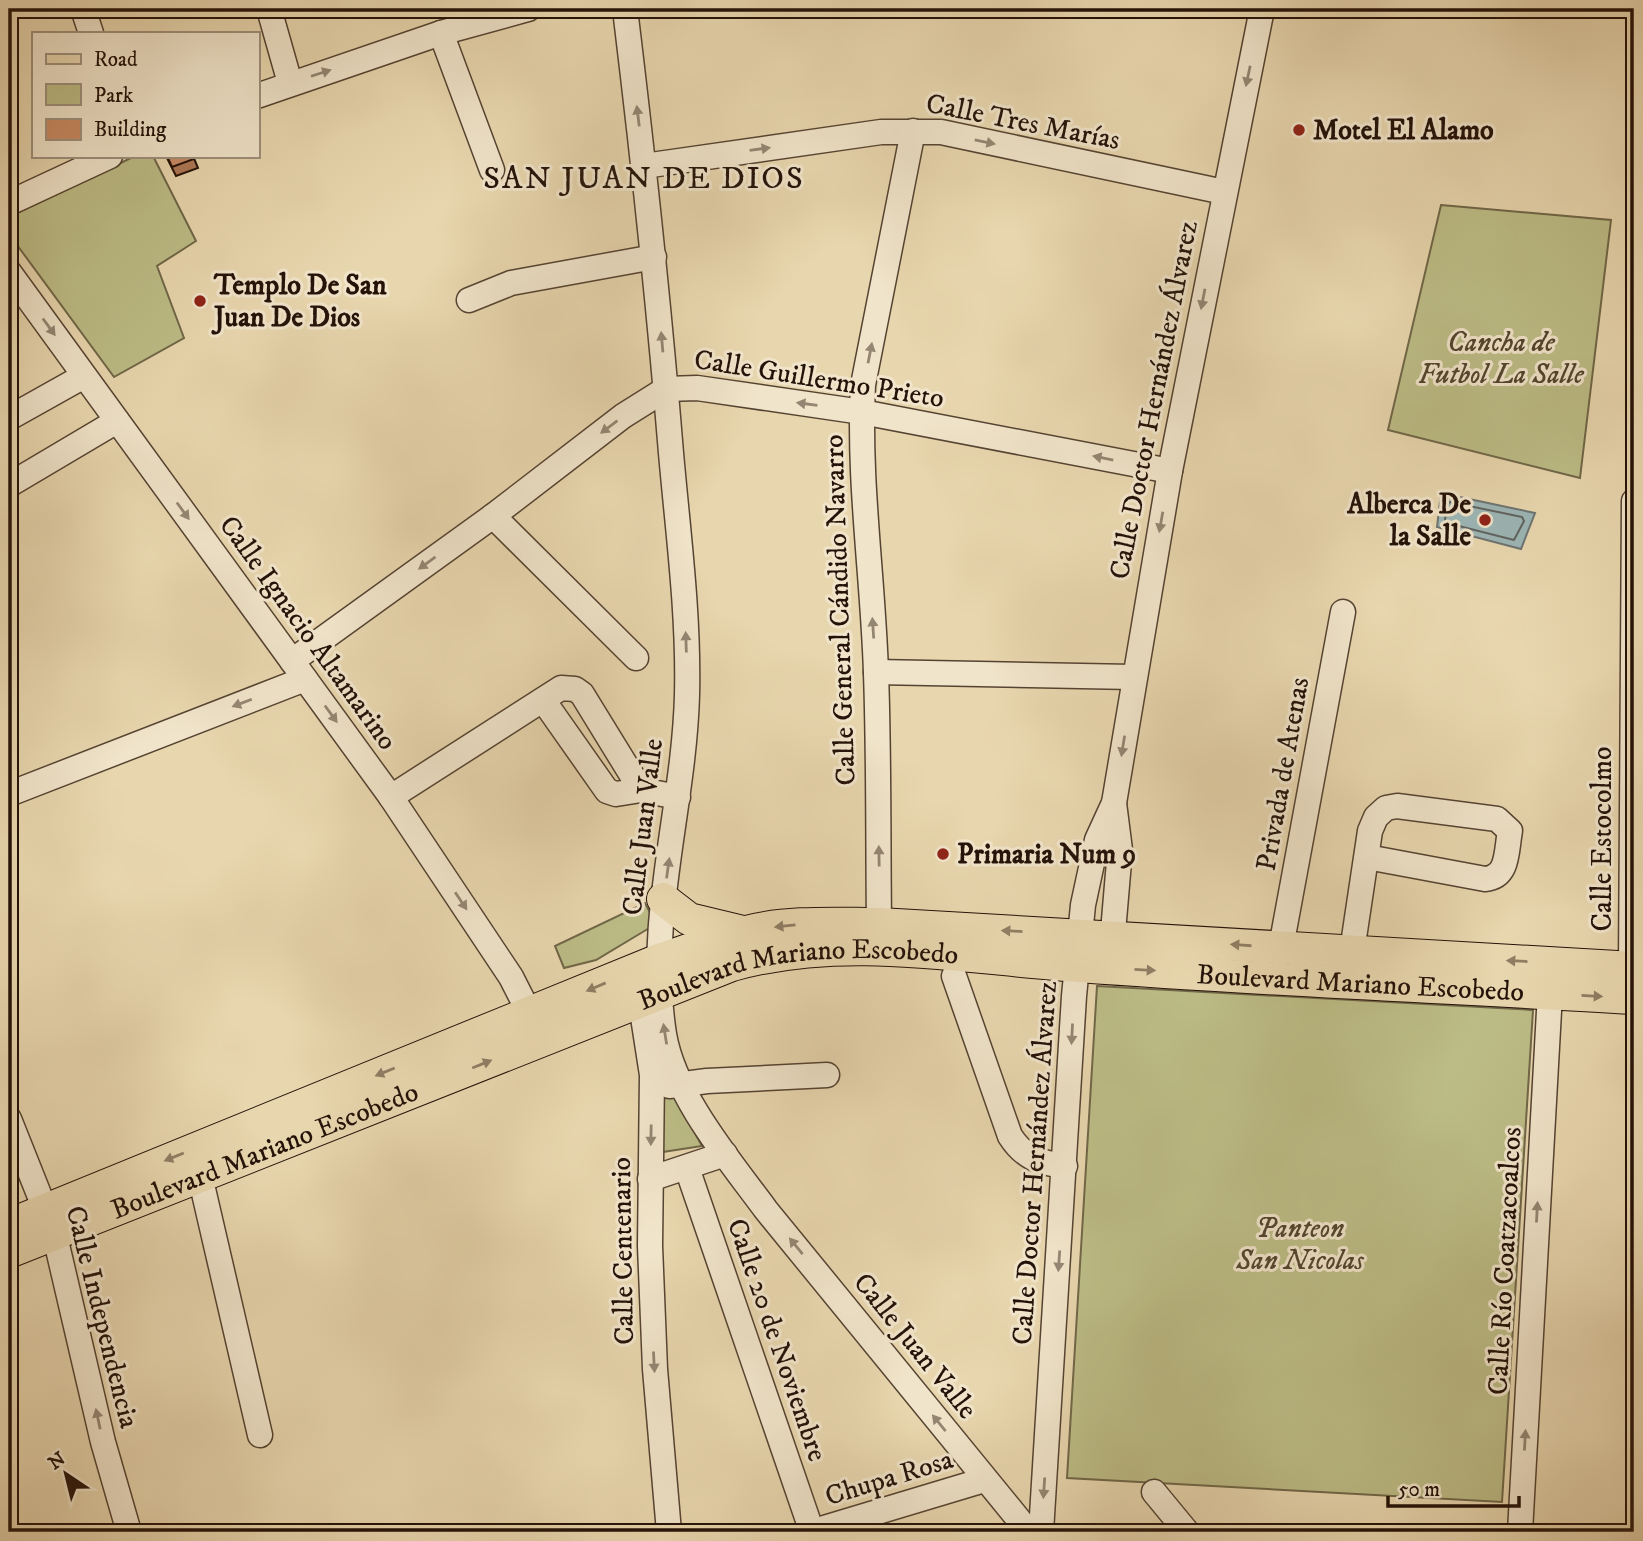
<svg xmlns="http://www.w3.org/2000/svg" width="1643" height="1541" font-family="'IM FELL DW Pica',serif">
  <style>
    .green { fill: #bcbc86; stroke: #706748; stroke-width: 2 }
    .water { fill: #9cb6b6; stroke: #6c7471; stroke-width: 2 }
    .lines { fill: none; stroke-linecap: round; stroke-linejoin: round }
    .shore { stroke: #606460; stroke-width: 2 }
    .minor-casing { stroke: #554332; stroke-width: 27 }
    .major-casing { stroke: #241209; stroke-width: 34 }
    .minor { stroke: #f0e4ca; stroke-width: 24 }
    .major { stroke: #e8d6ae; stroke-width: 32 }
    .wall { fill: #ae7857; stroke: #241209; stroke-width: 2 }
    .building { fill: #ca8b65; stroke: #241209; stroke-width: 2 }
    .oneway { fill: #948673 }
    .oneway2 { fill: #907e64 }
    .poi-dot { fill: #8f2418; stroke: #f0e4ca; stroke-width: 2.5 }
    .labels { text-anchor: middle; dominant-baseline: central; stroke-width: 6; stroke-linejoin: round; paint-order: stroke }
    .street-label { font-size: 28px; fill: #241209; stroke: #f0e4ca }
    .poi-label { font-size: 28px; font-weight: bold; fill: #241209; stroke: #f0e4ca; text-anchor: start }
    .park-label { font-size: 28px; font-style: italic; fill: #52452e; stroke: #f0e4ca }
    .quarter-label { font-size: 32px; letter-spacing: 2px; fill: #241209; stroke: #f0e4ca }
  </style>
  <rect width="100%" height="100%" fill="#e8d6ae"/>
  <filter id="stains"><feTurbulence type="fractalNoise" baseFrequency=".00286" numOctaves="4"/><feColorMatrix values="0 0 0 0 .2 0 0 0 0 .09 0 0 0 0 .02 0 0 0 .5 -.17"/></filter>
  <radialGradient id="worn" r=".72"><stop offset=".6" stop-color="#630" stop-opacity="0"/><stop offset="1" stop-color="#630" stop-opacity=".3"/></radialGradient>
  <!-- green -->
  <g class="green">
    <path d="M 135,156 L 153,156 L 196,241 L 157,266 L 184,338 L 114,377 L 9,234 L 9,217 Z"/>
    <path d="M 1441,205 L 1611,220 L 1580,478 L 1388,430 Z"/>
    <path d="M 645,903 L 656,924 L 596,960 L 564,968 L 555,946 Z"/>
    <path d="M 1097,986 L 1533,1010 L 1502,1502 L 1067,1478 Z"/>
    <path d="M 656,1061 L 702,1146 L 656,1153 Z"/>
  </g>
  <!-- water -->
  <path class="water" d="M 1441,493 L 1535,513 L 1521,549 L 1437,527 Z"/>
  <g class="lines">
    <!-- shore -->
    <path class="shore" d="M 1450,502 L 1522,517 L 1524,521 L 1514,540 L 1447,523 L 1445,520 L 1447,505 Z"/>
    <defs>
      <g id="minor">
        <path d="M 83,9 L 91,33"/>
        <path d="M 269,9 L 290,83"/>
        <path d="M 625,9 C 643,157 659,305 671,453 C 678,533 689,614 687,695 C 684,808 646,920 664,1034 C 674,1095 730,1161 766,1210 L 1029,1532"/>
        <path d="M 441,33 L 492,170"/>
        <path d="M 257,96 L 441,33 L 528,9"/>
        <path d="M 644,166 L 881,132 L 941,132 L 1224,192"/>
        <path d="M 9,203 L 110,156"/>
        <path d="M 9,272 L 391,797 L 511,977 L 537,1028"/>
        <path d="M 469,300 L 511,283 L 654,257"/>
        <path d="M 9,418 L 84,376"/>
        <path d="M 9,485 L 117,421"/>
        <path d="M 493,516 L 636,658"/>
        <path d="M 292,661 L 493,516 L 623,416 L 666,389 L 697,388 L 862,412 L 1170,471"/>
        <path d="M 876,672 L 1133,677"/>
        <path d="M 543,700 L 607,791 L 616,794 L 641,790 L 678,797"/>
        <path d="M 9,794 L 305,679"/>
        <path d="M 391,797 L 561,688 L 575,689 L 582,694 L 641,790"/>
        <path d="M 879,924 C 878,840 879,757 876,673 C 873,577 858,481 863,385 L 913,131"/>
        <path d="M 1281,947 L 1343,612"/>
        <path d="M 1352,951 L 1370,831 L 1376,817 L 1386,808 L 1397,806 L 1497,819 L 1510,831 C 1506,851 1509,877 1485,879 L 1367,857"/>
        <path d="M 1111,955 L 1120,850 L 1114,803"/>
        <path d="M 1631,968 L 1634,501"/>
        <path d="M 954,976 L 1010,1136 C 1024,1158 1040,1163 1065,1166"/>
        <path d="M 638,985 L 652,1075 L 650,1246 L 655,1369 L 669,1532"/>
        <path d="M 669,1086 L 707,1081 L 827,1075"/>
        <path d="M 9,1119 L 54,1232 L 103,1442 L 129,1532"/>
        <path d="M 687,1168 L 812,1532"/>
        <path d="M 200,1176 L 260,1435"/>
        <path d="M 650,1179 L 725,1154"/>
        <path d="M 1154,1492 L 1187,1532"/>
        <path d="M 811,1532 L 984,1480"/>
        <path d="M 1041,1532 L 1074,996 L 1083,905 L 1097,840 L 1114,803 L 1170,471 L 1262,9"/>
        <path d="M 1520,1532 L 1550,993"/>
      </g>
      <g id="major">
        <path d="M 663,899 L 689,919 L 743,932"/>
        <path d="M 9,1225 L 659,960 C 687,951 716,939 746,932 C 789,921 835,924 879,924 L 1634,968"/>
        <path id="s1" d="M 9,1252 L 732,965 C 846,933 963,958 1079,966 C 1264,980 1449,987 1634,998"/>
      </g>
    </defs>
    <!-- minor casing -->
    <use href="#minor" class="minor-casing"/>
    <!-- major casing -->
    <use href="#major" class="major-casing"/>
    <!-- minor -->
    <use href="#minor" class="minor"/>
    <!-- major -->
    <use href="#major" class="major"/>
  </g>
  <!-- wall -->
  <path class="wall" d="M 166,156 L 193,156 L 198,168 L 176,176 Z"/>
  <!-- building -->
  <path class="building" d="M 167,156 L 193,156 L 194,159 L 172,167 Z"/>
  <!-- one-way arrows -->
  <defs><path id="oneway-solid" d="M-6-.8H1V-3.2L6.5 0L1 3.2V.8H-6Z" transform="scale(1.75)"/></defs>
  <g class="oneway">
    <use href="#oneway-solid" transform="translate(321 73) rotate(-18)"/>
    <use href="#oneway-solid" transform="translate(1248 76) rotate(102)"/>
    <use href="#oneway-solid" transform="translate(638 116) rotate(-97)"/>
    <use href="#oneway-solid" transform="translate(985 142) rotate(12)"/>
    <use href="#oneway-solid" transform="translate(760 149) rotate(-8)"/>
    <use href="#oneway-solid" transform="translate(1203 299) rotate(101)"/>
    <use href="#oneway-solid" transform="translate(49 327) rotate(54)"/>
    <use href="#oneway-solid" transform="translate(662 342) rotate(-95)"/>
    <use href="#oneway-solid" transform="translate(870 353) rotate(-79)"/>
    <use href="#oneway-solid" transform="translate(807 404) rotate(-172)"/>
    <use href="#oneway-solid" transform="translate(609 427) rotate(143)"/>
    <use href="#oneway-solid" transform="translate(1103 458) rotate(-169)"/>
    <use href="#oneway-solid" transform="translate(183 511) rotate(54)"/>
    <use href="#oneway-solid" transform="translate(1161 522) rotate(100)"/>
    <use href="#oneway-solid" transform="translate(427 563) rotate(144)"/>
    <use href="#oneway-solid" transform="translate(873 628) rotate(-94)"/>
    <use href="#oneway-solid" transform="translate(686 642) rotate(-92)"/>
    <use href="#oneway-solid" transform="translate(242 703) rotate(159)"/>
    <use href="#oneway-solid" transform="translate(331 714) rotate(54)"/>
    <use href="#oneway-solid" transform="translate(1123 746) rotate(99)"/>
    <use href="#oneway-solid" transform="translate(879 856) rotate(-91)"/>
    <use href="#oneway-solid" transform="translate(668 868) rotate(-82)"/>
    <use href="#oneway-solid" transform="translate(461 901) rotate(56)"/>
    <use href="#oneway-solid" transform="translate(665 1034) rotate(-99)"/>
    <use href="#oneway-solid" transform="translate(1072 1034) rotate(93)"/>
    <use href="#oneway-solid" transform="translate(651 1135) rotate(91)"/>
    <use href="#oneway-solid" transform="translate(1537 1212) rotate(-87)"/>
    <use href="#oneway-solid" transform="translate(796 1246) rotate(-129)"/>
    <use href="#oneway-solid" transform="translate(1059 1261) rotate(94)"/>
    <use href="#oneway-solid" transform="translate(654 1362) rotate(87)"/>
    <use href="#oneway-solid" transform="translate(98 1419) rotate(-102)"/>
    <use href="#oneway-solid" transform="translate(939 1423) rotate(-129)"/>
    <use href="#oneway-solid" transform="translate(1525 1440) rotate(-87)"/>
    <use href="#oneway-solid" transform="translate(1044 1488) rotate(94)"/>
  </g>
  <g class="oneway2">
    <use href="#oneway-solid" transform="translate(785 926) rotate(174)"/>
    <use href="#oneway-solid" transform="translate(1012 931) rotate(-177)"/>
    <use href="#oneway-solid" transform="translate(1241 945) rotate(-176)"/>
    <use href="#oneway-solid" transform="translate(1517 961) rotate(-177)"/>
    <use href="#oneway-solid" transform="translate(1145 970) rotate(3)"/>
    <use href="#oneway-solid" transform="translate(596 987) rotate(157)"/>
    <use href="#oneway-solid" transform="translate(1592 996) rotate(3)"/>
    <use href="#oneway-solid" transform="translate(482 1064) rotate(-22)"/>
    <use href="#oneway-solid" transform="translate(385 1072) rotate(158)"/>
    <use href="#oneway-solid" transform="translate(174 1157) rotate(158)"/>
  </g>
  <!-- markers -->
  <g class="poi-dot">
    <circle cx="1299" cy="130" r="7"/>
    <circle cx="200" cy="301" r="7"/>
    <circle cx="1485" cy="520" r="7"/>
    <circle cx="943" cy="854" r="7"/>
  </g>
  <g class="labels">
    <!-- street labels -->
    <g class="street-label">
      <text transform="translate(1023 122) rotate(11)">Calle Tres Marías</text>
      <text transform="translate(819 379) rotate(9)">Calle Guillermo Prieto</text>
      <text transform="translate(1154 400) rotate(-79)">Calle Doctor Hernández Álvarez</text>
      <text transform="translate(840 610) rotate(-92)">Calle General Cándido Navarro</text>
      <text transform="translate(308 633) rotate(54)">Calle Ignacio Altamarino</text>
      <text transform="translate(1283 774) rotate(-80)">Privada de Atenas</text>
      <text transform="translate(643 827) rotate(-83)">Calle Juan Valle</text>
      <text transform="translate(1602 839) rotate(-90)">Calle Estocolmo</text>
      <text stroke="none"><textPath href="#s1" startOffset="842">Boulevard Mariano Escobedo</textPath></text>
      <text stroke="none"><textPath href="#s1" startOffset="1409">Boulevard Mariano Escobedo</textPath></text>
      <text stroke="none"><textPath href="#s1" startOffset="275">Boulevard Mariano Escobedo</textPath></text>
      <text transform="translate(1035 1163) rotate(-86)">Calle Doctor Hernández Álvarez</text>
      <text transform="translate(623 1251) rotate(-91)">Calle Centenario</text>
      <text transform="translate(1505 1261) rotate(-87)">Calle Río Coatzacoalcos</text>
      <text transform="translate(102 1317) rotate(76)">Calle Independencia</text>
      <text transform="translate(777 1340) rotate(71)">Calle 20 de Noviembre</text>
      <text transform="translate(915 1346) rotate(51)">Calle Juan Valle</text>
      <text transform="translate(889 1478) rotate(-17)">Chupa Rosa</text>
    </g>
    <!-- poi labels -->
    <g class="poi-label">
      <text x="1313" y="130">Motel El Alamo</text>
      <text x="214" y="285">Templo De San<tspan x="214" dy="32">Juan De Dios</tspan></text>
      <text x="1471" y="504" text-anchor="end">Alberca De<tspan x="1471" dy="32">la Salle</tspan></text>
      <text x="957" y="854">Primaria Num 9</text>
    </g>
    <!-- park labels -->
    <g class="park-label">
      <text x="1501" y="342">Cancha de<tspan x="1501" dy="32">Futbol La Salle</tspan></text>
      <text x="1300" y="1228">Panteon<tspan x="1300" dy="32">San Nicolas</tspan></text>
    </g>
    <!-- quarter labels -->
    <g class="quarter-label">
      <text x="644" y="179">SAN JUAN DE DIOS</text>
    </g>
  </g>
  <!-- margin -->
  <rect width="1643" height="1541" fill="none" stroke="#e8d6ae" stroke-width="35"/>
  <rect x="10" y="10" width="1622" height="1520" fill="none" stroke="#241209" stroke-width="3.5"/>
  <rect x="18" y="18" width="1608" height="1506" fill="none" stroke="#241209" stroke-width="2"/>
  <!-- legend -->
  <rect x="32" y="32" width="228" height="126" fill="#f0e4ca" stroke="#9e907d" stroke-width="2"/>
  <rect x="46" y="54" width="35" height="10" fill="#e8d6ae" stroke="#9e907d" stroke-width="2"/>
  <text x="94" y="66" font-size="21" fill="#241209">Road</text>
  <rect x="46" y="84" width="35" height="21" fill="#bcbc86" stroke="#9e907d" stroke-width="2"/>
  <text x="94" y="102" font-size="21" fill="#241209">Park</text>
  <rect x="46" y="119" width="35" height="21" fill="#ca8b65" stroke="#9e907d" stroke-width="2"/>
  <text x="94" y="136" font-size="21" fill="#241209">Building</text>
  <!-- north arrow -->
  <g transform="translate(66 1474) rotate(325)" stroke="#f0e4ca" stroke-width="5" paint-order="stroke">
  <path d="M0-5L12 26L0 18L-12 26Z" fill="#241209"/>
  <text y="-10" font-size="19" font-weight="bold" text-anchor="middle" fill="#241209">N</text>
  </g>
  <!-- scale -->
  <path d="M1388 1496v10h131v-10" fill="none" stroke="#241209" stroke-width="3.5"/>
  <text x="1398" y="1496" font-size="21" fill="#241209" stroke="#f0e4ca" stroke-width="5" paint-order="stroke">50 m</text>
  <rect width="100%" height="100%" filter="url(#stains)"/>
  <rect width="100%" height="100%" fill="url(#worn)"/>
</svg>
